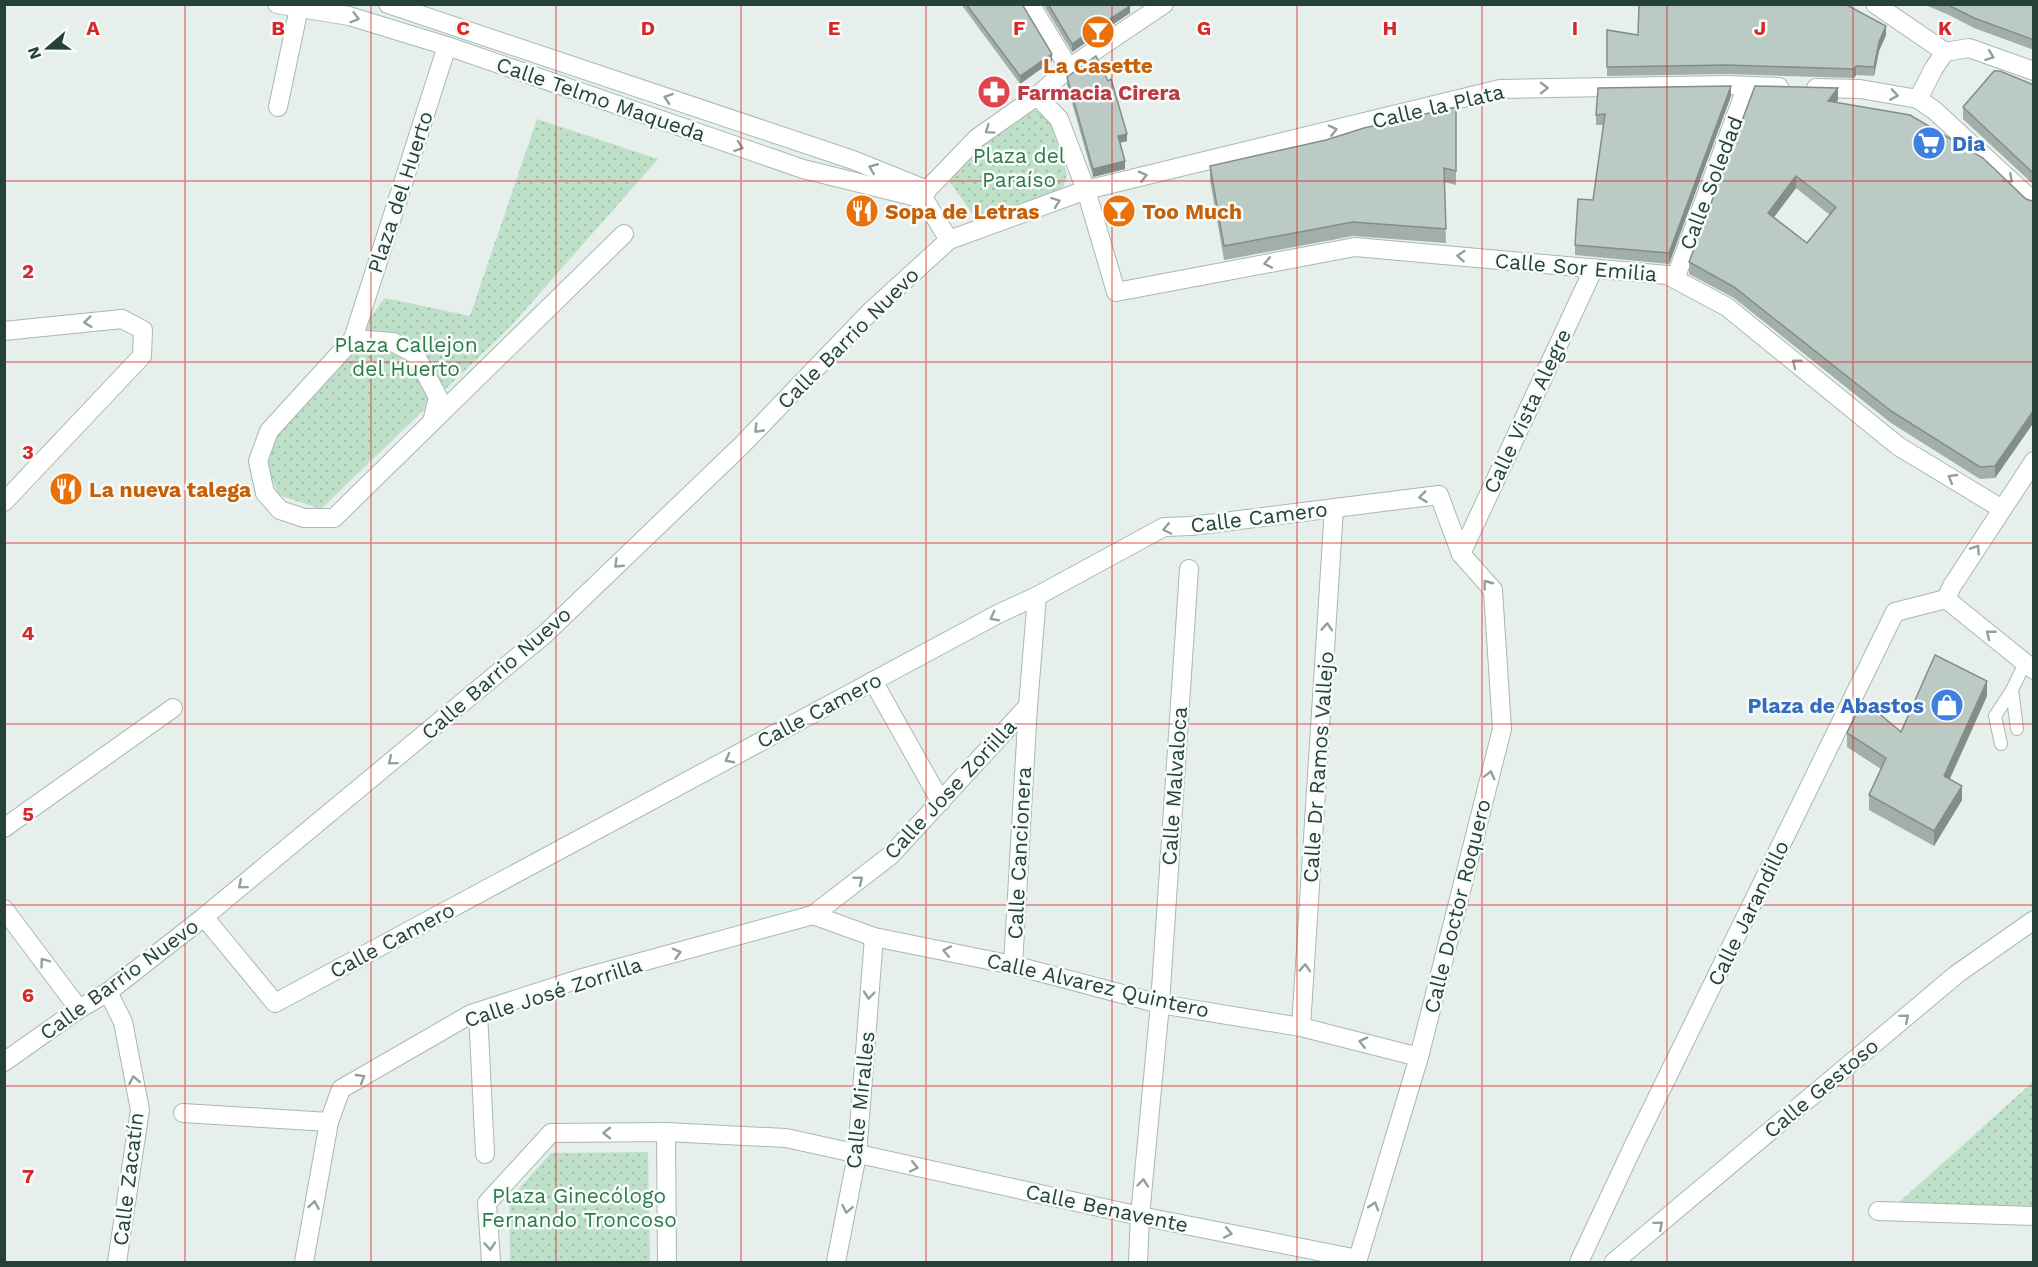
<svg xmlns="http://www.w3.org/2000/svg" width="2038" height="1267" font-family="'Work Sans',sans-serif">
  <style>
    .grass { fill: url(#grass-dots) }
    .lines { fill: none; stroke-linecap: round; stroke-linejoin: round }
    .service-casing { stroke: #a8b8b2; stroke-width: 14 }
    .pedestrian-casing { stroke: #a8b8b2; stroke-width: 20 }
    .minor-casing { stroke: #a8b8b2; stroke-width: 20 }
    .service { stroke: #fff; stroke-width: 12 }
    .pedestrian { stroke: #fff; stroke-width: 18 }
    .minor { stroke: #fff; stroke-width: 18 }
    .wall { fill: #a1aea9; fill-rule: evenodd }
    .shaded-wall { fill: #838d89 }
    .building { fill: #bbcac4; stroke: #838d89; stroke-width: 1.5; fill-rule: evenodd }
    .oneway { stroke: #92a09c }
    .grid { fill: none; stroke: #d62828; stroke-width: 1.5; stroke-opacity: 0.55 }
    .labels { text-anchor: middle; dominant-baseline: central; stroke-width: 5; stroke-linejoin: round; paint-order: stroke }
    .food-label { font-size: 21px; font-weight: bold; fill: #c56008; stroke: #f7fbf9; text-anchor: start }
    .health-label { font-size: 21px; font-weight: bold; fill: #be3a42; stroke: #f7fbf9; text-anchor: start }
    .street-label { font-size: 21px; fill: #24423a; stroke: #f7fbf9 }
    .shop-label { font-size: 21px; font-weight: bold; fill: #366cbe; stroke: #f7fbf9; text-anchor: start }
    .park-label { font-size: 21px; fill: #2d7a4b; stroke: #f7fbf9 }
    .grid-label { font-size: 20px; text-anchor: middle; font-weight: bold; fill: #d62828; stroke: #f7fbf9; stroke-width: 5; stroke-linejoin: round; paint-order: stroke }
  </style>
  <defs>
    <pattern id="grass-dots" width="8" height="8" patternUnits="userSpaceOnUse" patternTransform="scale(1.5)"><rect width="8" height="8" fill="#bfe0c8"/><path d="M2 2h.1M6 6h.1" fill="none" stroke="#a4c1ad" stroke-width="1.8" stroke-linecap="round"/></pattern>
  </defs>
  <rect width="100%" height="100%" fill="#e6efeb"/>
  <!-- grass -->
  <g class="grass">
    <path d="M 1038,111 L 1049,117 L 1067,174 L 1063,188 L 1053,198 L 988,221 L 975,218 L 950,182 L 956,165 L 1023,112 Z"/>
    <path d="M 537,119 L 658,159 L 510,327 L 321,509 L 278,495 L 262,450 L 319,383 L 385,298 L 470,316 Z"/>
    <path d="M 2033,1082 L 2033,1210 L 1895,1206 Z"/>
    <path d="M 648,1152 L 650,1262 L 510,1262 L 509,1200 L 551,1153 Z"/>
  </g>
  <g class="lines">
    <defs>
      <g id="service">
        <path d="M 2012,690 L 2017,729"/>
        <path d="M 2001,744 L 1995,716 L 2012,690 L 2025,663"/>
      </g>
      <g id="pedestrian">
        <path d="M 1030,4 L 1069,68"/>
        <path d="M 1875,4 L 1945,52"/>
        <path d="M 1461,554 L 1594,268"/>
        <path d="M 873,681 L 941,802"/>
        <path d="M 1579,1262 L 1632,1149"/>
      </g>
      <g id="minor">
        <path d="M 277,4 L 349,16 L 447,46 L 803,169 L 924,199"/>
        <path d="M 388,4 L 853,160 L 925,189"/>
        <path d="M 1779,87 L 1726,85 L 1500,89 L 1086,190 L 1116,292 L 1355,247 L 1667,275 L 1727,307 L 1898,446 L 2002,509"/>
        <path d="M 1816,88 L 1860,89 L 1918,99 L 1934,110 L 2034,202"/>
        <path d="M 1037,96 L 1059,119 L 1086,190 L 949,240 L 924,199 L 927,190 L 977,138 L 1037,96 L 1069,68 L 1164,4"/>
        <path d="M 1918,99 L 1934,68 L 1945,52 L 1969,48 L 2034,71"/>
        <path d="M 278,107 L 299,8"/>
        <path d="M 1675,279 L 1747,86"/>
        <path d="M 4,331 L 122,319 L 143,330 L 142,356 L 4,502"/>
        <path d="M 353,339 L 393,342 L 415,354 L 438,397 L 432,422 L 334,518 L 304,518 L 280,510 L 265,493 L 258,461 L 269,431 L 353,339 L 447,46"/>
        <path d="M 433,421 L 624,234"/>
        <path d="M 1946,599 L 1952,586 L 2034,461"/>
        <path d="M 1946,599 L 2034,670"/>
        <path d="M 4,828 L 173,708"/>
        <path d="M 4,909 L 79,1009"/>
        <path d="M 813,915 L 874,937 L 1013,965 L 1160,1004 L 1301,1027 L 1419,1057"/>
        <path d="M 204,917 L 275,1003 L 998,614 L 1037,596 L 1164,527 L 1191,526 L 1439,495 L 1461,554 L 1493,590 L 1502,729 L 1419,1057 L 1357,1262"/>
        <path d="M 1013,965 L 1028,706 L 1037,596"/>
        <path d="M 108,992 L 123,1022 L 140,1110 L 117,1262"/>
        <path d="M 478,1012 L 485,1154"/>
        <path d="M 1301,1027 L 1334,508"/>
        <path d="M 4,1062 L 79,1009 L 108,992 L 204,917 L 545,634 L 742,445 L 870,312 L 949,240"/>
        <path d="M 183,1113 L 329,1122"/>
        <path d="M 666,1132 L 667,1262"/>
        <path d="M 1632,1149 L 1895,612 L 1946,599"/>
        <path d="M 1878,1211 L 2034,1216"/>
        <path d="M 304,1262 L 329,1122 L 341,1089 L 471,1014 L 579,979 L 813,915 L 891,855 L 1028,706"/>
        <path d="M 491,1262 L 487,1203 L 551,1133 L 666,1132 L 786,1138 L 1140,1216 L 1358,1259"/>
        <path d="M 836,1262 L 857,1155 L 874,937"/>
        <path d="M 1138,1262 L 1140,1216 L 1160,1004 L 1189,569"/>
        <path d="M 1614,1262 L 1957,974 L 2034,920"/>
      </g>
    </defs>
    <!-- service casing -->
    <use href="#service" class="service-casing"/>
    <!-- pedestrian casing -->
    <use href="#pedestrian" class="pedestrian-casing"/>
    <!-- minor casing -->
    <use href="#minor" class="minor-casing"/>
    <!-- service -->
    <use href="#service" class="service"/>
    <!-- pedestrian -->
    <use href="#pedestrian" class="pedestrian"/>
    <!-- minor -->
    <use href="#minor" class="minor"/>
  </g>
  <!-- wall -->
  <g class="wall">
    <path d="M 961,4 L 1022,4 L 1052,61 L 1020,84 Z"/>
    <path d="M 1043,4 L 1129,4 L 1130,13 L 1072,52 Z"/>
    <path d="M 1923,4 L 2034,4 L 2034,50 L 1974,28 L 1949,15 Z"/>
    <path d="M 1607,30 L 1638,35 L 1886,35 L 1879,51 L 1874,76 L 1856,75 L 1854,78 L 1726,74 L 1607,76 Z"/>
    <path d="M 1067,77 L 1127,141 L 1120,143 L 1125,169 L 1093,177 L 1067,85 Z"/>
    <path d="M 2034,85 L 2034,185 L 1963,119 L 1963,107 Z"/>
    <path d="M 1731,96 L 1669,264 L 1575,255 L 1575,245 L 1593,200 L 1603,125 L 1596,125 L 1596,115 Z"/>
    <path d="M 1838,100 L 1836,103 L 2026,199 L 2032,201 L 2034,201 L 2034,422 L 1995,478 L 1980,479 L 1891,423 L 1734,298 L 1689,274 L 1689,262 ZM 1796,188 L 1830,215 L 1807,243 L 1774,217 Z"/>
    <path d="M 1456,107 L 1456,185 L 1444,182 L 1446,243 L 1353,236 L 1224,260 L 1210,180 L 1210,166 L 1326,140 Z"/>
    <path d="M 1987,696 L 1950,779 L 1962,800 L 1934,846 L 1869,810 L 1869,795 L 1881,769 L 1847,747 L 1847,733 L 1901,732 Z"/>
  </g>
  <!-- shaded-wall -->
  <g class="shaded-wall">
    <path d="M 1130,6 L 1130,13 L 1072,52 L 1072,44 Z"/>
    <path d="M 1886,26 L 1886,35 L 1879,51 L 1874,76 L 1874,67 L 1879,42 Z"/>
    <path d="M 1052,54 L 1052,61 L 1020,84 L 1020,76 Z"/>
    <path d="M 1856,66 L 1856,75 L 1854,78 L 1854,69 Z"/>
    <path d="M 1731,86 L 1731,96 L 1669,264 L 1669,253 Z"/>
    <path d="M 1838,88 L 1838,100 L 1828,113 L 1828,101 Z"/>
    <path d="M 1127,134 L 1127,141 L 1118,143 L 1118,136 Z"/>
    <path d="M 1125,161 L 1125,169 L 1093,177 L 1093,169 Z"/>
    <path d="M 1796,176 L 1796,188 L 1768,225 L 1768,213 Z"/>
    <path d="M 2034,410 L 2034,422 L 1995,478 L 1995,466 Z"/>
    <path d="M 1987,681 L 1987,696 L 1944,791 L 1944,776 Z"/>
    <path d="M 1962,786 L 1962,800 L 1934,846 L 1934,831 Z"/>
  </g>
  <!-- building -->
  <g class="building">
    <path d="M 966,4 L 1022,4 L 1052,54 L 1020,76 Z"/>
    <path d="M 1048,4 L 1129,4 L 1130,6 L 1072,44 Z"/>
    <path d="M 1639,4 L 1845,4 L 1886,26 L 1879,42 L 1874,67 L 1856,66 L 1854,69 L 1726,65 L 1607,67 L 1607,30 L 1638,35 Z"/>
    <path d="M 1946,4 L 2034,4 L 2034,40 L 1974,18 Z"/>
    <path d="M 1096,56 L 1108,81 L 1111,79 L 1127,134 L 1118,136 L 1125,161 L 1093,169 L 1067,77 Z"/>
    <path d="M 1994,71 L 2000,71 L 2034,85 L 2034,174 L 1963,107 Z"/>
    <path d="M 1731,86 L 1669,253 L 1575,245 L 1578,199 L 1593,200 L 1605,114 L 1596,115 L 1598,88 Z"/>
    <path d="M 1755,86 L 1838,88 L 1828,101 L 1910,115 L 1983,158 L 2026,199 L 2032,201 L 2034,201 L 2034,410 L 1995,466 L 1980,467 L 1891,411 L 1734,287 L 1689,262 ZM 1796,176 L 1836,207 L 1807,243 L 1768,213 Z"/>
    <path d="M 1456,107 L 1456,171 L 1444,168 L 1446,229 L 1353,222 L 1224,246 L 1210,166 L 1326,140 L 1364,128 Z"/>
    <path d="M 1935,655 L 1987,681 L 1944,776 L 1962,786 L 1934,831 L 1869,795 L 1886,758 L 1847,733 L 1863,700 L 1901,732 Z"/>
  </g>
  <!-- one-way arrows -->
  <defs><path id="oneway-chevron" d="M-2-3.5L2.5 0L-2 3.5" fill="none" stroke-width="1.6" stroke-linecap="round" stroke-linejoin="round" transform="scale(1.5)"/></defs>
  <g class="oneway">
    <use href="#oneway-chevron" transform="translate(355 18) rotate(16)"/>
    <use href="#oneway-chevron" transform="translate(1990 56) rotate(20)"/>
    <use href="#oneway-chevron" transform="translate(1544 88) rotate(-1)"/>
    <use href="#oneway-chevron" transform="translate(1894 95) rotate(9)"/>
    <use href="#oneway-chevron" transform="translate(668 98) rotate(-161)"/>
    <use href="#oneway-chevron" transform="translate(989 130) rotate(145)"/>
    <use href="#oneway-chevron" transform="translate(1333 130) rotate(-14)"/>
    <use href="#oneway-chevron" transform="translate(739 147) rotate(19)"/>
    <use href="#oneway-chevron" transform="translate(873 168) rotate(-158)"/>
    <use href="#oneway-chevron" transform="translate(1143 176) rotate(-14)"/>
    <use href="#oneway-chevron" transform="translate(2009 179) rotate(42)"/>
    <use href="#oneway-chevron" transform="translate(1056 202) rotate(-20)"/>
    <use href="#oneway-chevron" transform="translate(1461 256) rotate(-175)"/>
    <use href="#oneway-chevron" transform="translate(1268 263) rotate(169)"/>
    <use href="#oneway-chevron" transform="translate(88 322) rotate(174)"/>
    <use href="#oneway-chevron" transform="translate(1796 363) rotate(-141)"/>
    <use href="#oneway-chevron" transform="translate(758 429) rotate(134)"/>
    <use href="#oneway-chevron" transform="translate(1952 478) rotate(-150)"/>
    <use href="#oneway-chevron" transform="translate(1423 497) rotate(173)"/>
    <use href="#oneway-chevron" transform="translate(1167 529) rotate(168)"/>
    <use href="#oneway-chevron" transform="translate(1976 549) rotate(-57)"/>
    <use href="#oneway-chevron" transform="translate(618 564) rotate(136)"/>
    <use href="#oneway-chevron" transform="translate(1487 584) rotate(-127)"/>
    <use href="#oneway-chevron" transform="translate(994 617) rotate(153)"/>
    <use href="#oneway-chevron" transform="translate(1327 627) rotate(-86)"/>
    <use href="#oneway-chevron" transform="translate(1990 634) rotate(-141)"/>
    <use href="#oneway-chevron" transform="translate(729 759) rotate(152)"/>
    <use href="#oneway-chevron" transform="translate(392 761) rotate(140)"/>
    <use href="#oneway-chevron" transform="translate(1490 775) rotate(-76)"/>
    <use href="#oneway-chevron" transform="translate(859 880) rotate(-38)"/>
    <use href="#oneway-chevron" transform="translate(242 885) rotate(140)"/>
    <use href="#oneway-chevron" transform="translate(947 951) rotate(-169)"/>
    <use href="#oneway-chevron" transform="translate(677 953) rotate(-15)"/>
    <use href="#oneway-chevron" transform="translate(44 962) rotate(-126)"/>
    <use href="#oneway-chevron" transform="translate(1305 968) rotate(-86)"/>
    <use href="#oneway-chevron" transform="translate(869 995) rotate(95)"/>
    <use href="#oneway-chevron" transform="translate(1905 1018) rotate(-40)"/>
    <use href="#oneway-chevron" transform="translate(1363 1042) rotate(-166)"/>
    <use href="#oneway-chevron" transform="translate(361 1078) rotate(-30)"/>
    <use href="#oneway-chevron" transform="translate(134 1080) rotate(-101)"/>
    <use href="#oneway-chevron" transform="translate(607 1133) rotate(180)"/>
    <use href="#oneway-chevron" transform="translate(914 1167) rotate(12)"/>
    <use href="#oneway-chevron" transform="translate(1143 1183) rotate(-85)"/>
    <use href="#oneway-chevron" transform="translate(314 1205) rotate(-80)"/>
    <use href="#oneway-chevron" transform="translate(1374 1206) rotate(-73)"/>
    <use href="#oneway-chevron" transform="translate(847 1209) rotate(101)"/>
    <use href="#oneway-chevron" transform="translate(1659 1225) rotate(-40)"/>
    <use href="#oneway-chevron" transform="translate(1228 1233) rotate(11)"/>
    <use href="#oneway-chevron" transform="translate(490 1246) rotate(86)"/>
  </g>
  <!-- grid -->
  <path class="grid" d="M 185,4 L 185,1262M 371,4 L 371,1262M 556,4 L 556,1262M 741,4 L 741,1262M 926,4 L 926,1262M 1112,4 L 1112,1262M 1297,4 L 1297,1262M 1482,4 L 1482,1262M 1667,4 L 1667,1262M 1853,4 L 1853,1262M 4,181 L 2034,181M 4,362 L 2034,362M 4,543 L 2034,543M 4,724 L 2034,724M 4,905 L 2034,905M 4,1086 L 2034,1086"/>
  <!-- icons -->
  <defs>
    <symbol id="bar-disc" viewBox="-11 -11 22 22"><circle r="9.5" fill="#e8710a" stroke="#f7fbf9"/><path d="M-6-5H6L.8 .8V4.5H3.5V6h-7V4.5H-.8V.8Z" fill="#fff"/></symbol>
    <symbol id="pharmacy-disc" viewBox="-11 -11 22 22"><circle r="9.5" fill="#e0444e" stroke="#f7fbf9"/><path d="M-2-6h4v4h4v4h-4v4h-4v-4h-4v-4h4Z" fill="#fff"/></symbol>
    <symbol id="supermarket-disc" viewBox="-11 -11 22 22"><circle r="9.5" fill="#3f7fe0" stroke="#f7fbf9"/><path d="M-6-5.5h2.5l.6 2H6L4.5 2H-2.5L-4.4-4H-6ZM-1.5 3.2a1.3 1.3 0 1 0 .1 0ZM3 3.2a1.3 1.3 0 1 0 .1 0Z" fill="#fff"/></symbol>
    <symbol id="restaurant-disc" viewBox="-11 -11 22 22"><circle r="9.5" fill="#e8710a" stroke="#f7fbf9"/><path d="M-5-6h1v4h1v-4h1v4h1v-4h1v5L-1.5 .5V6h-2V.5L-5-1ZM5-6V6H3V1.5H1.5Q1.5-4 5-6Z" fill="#fff"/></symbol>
    <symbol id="shop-disc" viewBox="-11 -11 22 22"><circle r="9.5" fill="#3f7fe0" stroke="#f7fbf9"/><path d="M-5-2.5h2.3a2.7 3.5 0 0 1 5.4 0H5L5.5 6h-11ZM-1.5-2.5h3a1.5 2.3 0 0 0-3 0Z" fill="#fff"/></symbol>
  </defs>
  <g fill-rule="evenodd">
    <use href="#bar-disc" x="1079" y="13" width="38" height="38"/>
    <use href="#pharmacy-disc" x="975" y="73" width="38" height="38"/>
    <use href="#supermarket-disc" x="1910" y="124" width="38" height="38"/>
    <use href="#restaurant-disc" x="843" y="192" width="38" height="38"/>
    <use href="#bar-disc" x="1100" y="192" width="38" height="38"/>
    <use href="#restaurant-disc" x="47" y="470" width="38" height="38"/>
    <use href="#shop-disc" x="1928" y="686" width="38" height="38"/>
  </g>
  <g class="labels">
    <!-- food labels -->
    <g class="food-label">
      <text x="1098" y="65" text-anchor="middle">La Casette</text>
      <text x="885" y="211">Sopa de Letras</text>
      <text x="1142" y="211">Too Much</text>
      <text x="89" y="489">La nueva talega</text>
    </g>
    <!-- health labels -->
    <g class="health-label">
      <text x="1017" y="92">Farmacia Cirera</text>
    </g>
    <!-- street labels -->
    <g class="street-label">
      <text transform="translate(601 99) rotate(19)">Calle Telmo Maqueda</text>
      <text transform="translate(1438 106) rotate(-13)">Calle la Plata</text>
      <text transform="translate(1711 183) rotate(-69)">Calle Soledad</text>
      <text transform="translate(400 192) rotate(-72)">Plaza del Huerto</text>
      <text transform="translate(1576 267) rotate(5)">Calle Sor Emilia</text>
      <text transform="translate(848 338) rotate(-45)">Calle Barrio Nuevo</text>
      <text transform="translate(1527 411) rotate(-65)">Calle Vista Alegre</text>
      <text transform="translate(1259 517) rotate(-7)">Calle Camero</text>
      <text transform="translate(496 673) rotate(-41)">Calle Barrio Nuevo</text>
      <text transform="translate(819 710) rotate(-28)">Calle Camero</text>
      <text transform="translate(1318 767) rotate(-86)">Calle Dr Ramos Vallejo</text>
      <text transform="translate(1174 786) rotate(-86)">Calle Malvaloca</text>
      <text transform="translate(950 789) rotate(-47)">Calle Jose Zoriilla</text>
      <text transform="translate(1019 853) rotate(-87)">Calle Cancionera</text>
      <text transform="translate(1457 906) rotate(-76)">Calle Doctor Roquero</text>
      <text transform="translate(1748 913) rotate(-64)">Calle Jarandillo</text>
      <text transform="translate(392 940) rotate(-28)">Calle Camero</text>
      <text transform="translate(119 979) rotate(-36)">Calle Barrio Nuevo</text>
      <text transform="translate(1098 985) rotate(13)">Calle Alvarez Quintero</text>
      <text transform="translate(553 992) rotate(-18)">Calle José Zorrilla</text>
      <text transform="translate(1821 1088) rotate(-40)">Calle Gestoso</text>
      <text transform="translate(860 1100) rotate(-84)">Calle Miralles</text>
      <text transform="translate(128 1179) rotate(-83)">Calle Zacatín</text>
      <text transform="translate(1107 1208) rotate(12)">Calle Benavente</text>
    </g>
    <!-- shop labels -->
    <g class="shop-label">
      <text x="1952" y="143">Dia</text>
      <text x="1924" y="705" text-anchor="end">Plaza de Abastos</text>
    </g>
    <!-- park labels -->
    <g class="park-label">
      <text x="1019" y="155">Plaza del<tspan x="1019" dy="24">Paraíso</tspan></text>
      <text x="406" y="344">Plaza Callejon<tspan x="406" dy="24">del Huerto</tspan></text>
      <text x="579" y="1195">Plaza Ginecólogo<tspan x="579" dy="24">Fernando Troncoso</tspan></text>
    </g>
  </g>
  <g class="grid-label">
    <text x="93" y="35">A</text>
    <text x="278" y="35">B</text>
    <text x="463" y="35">C</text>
    <text x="648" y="35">D</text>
    <text x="834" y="35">E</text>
    <text x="1019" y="35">F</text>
    <text x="1204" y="35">G</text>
    <text x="1390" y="35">H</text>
    <text x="1575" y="35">I</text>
    <text x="1760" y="35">J</text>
    <text x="1945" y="35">K</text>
    <text x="28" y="278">2</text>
    <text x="28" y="459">3</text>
    <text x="28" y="640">4</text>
    <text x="28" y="821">5</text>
    <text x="28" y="1002">6</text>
    <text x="28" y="1183">7</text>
  </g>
  <!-- border -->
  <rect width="2038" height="1267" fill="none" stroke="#24423a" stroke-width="12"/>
  <!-- north arrow -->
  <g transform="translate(48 48) rotate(250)" stroke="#f7fbf9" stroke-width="4.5" paint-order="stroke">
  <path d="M0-4.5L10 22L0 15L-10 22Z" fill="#24423a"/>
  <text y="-9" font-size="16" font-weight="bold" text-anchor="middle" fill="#24423a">N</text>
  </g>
</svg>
